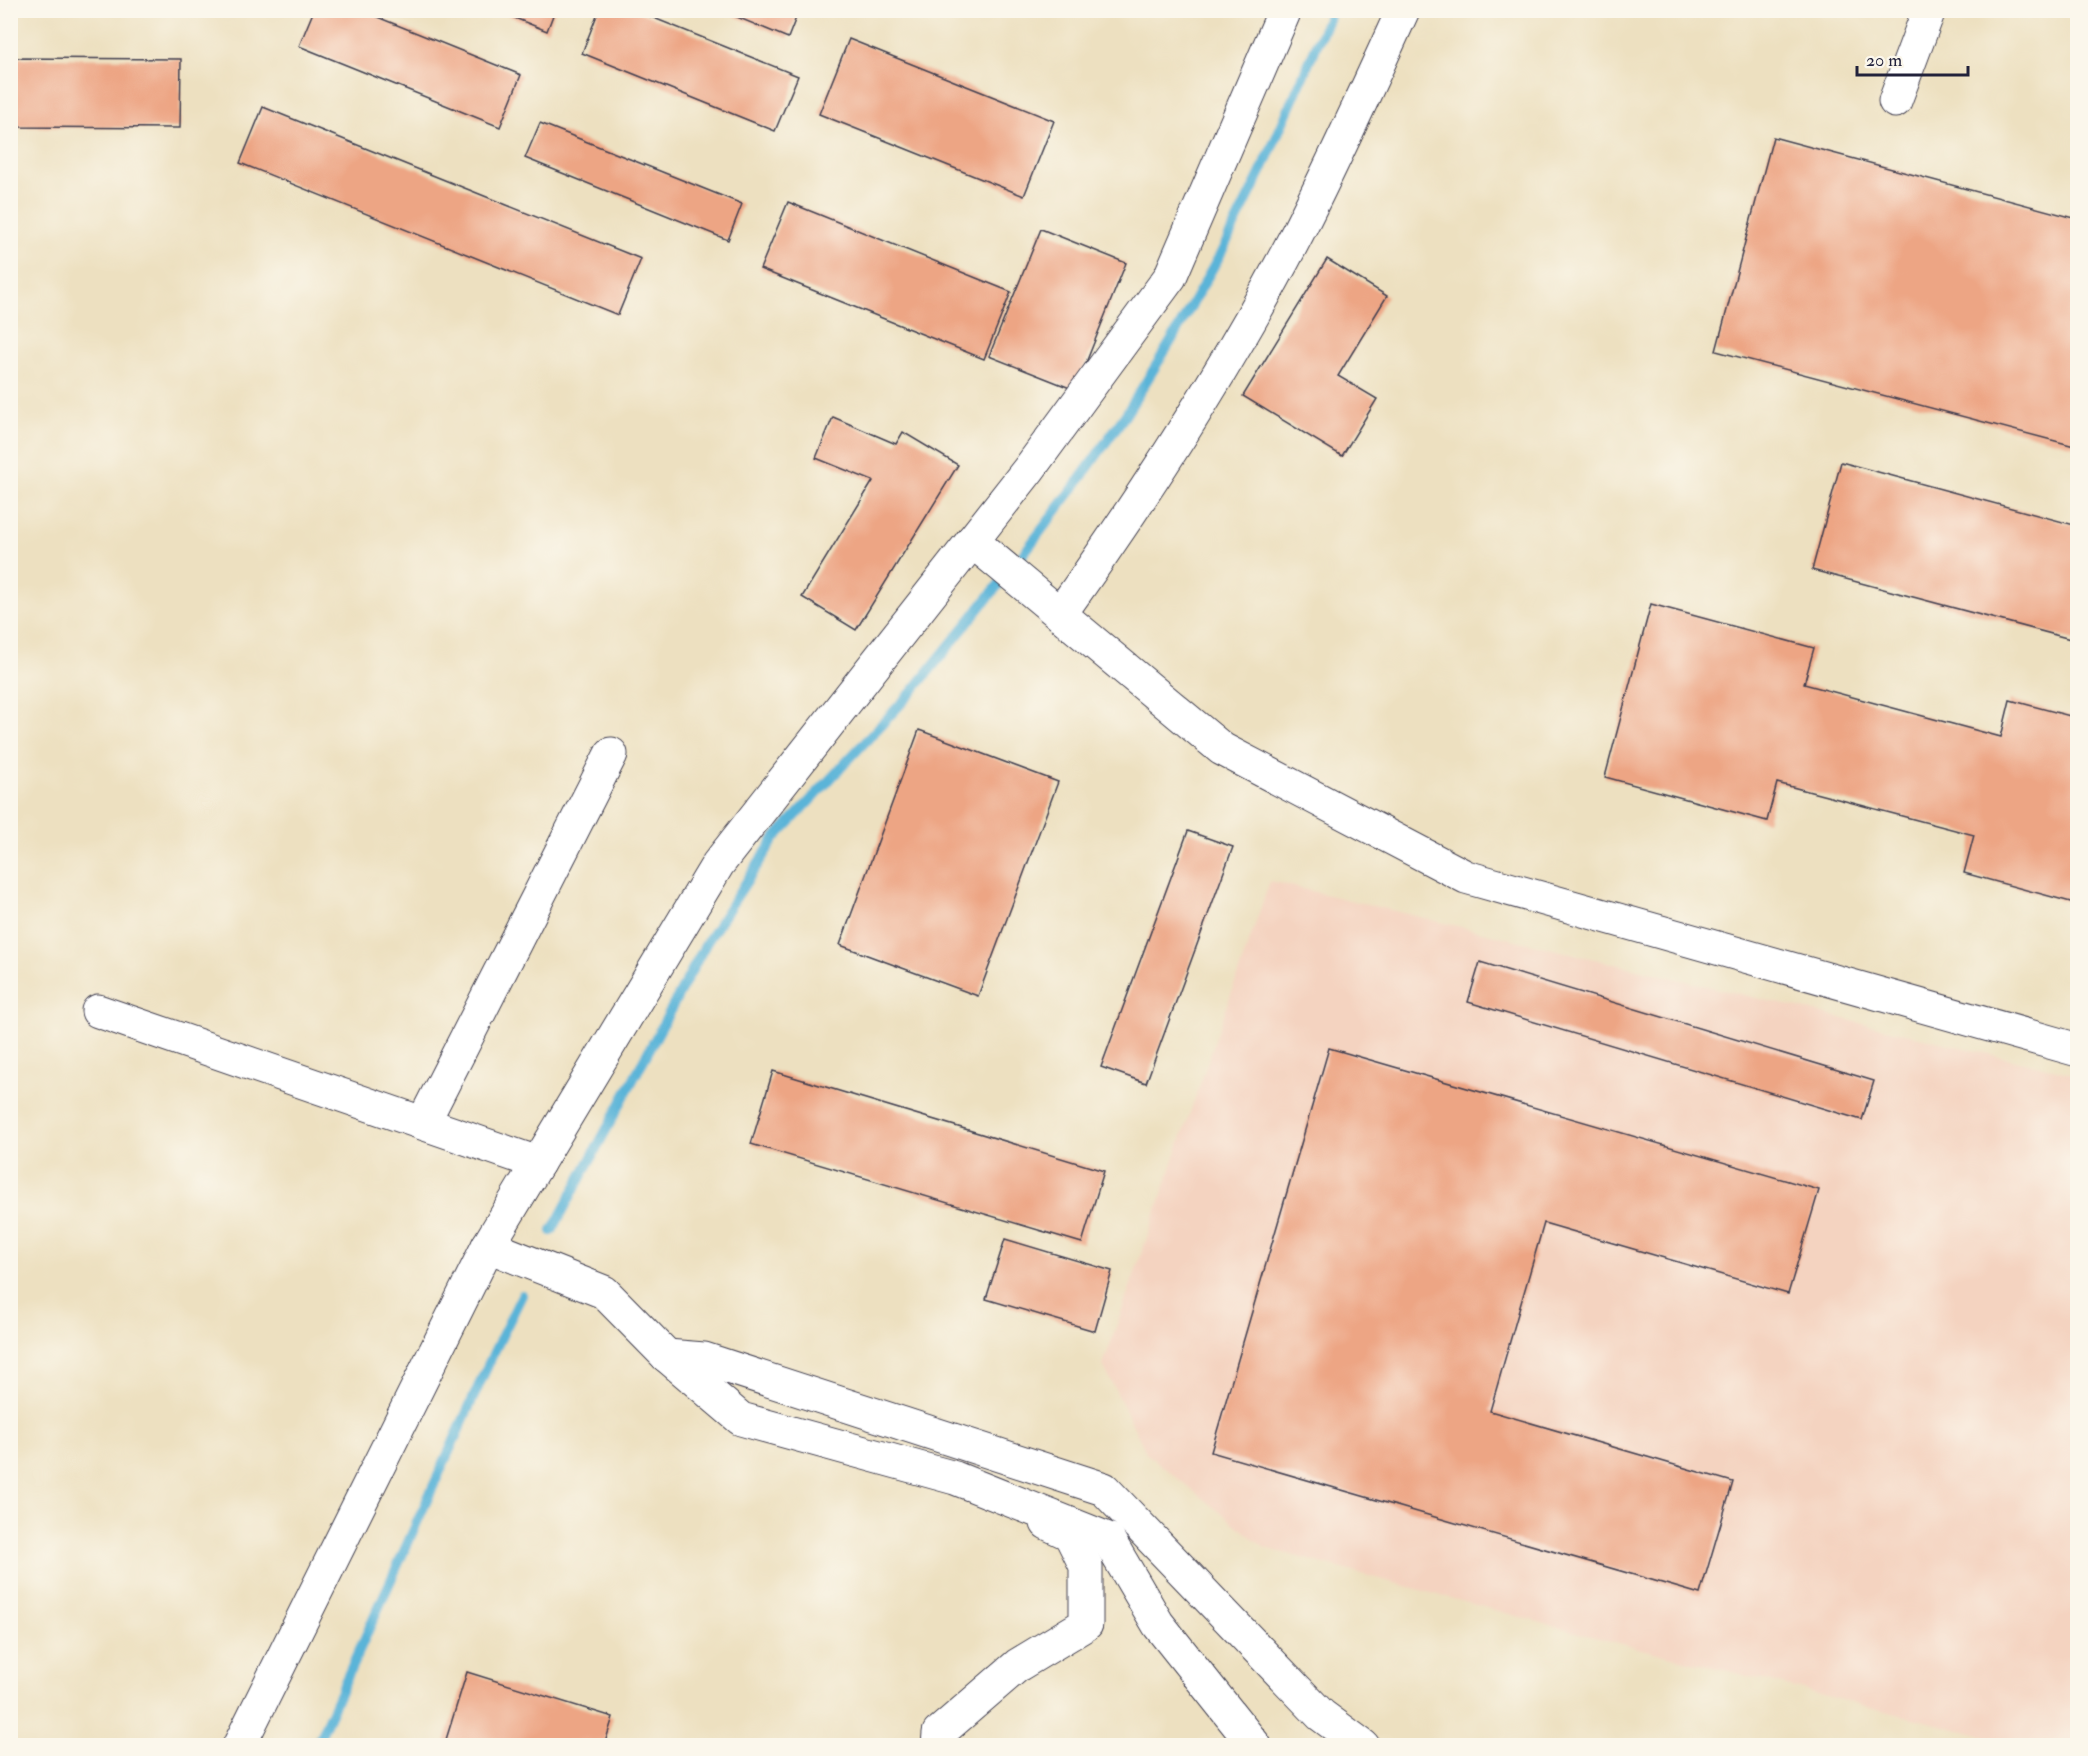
<svg xmlns="http://www.w3.org/2000/svg" width="2088" height="1756" font-family="'IM FELL Double Pica',serif">
  <style>
    .built { fill: #f4d3c0 }
    .lines { fill: none; stroke-linecap: round; stroke-linejoin: round }
    .stream { stroke: #5ab4d8; stroke-width: 10 }
    .building { fill: #eda584 }
    .minor-casing { stroke: #403e4f; stroke-width: 35 }
    .minor { stroke: #fff; stroke-width: 33 }
  </style>
  <rect width="100%" height="100%" fill="#fbf7ec"/>
  <filter id="ink" filterUnits="userSpaceOnUse"><feTurbulence type="fractalNoise" baseFrequency=".0167" numOctaves="2"/><feDisplacementMap in="SourceGraphic" scale="12" xChannelSelector="R" yChannelSelector="G"/><feConvolveMatrix kernelMatrix="1 2 1 2 8 2 1 2 1" color-interpolation-filters="sRGB"/></filter>
  <filter id="wash" filterUnits="userSpaceOnUse"><feTurbulence type="fractalNoise" baseFrequency=".008" numOctaves="4" result="noise"/><feDisplacementMap in="SourceGraphic" scale="24" xChannelSelector="R" yChannelSelector="G"/><feGaussianBlur stdDeviation="1.35" result="paint"/><feColorMatrix in="noise" values="0 0 0 0 0 0 0 0 0 0 0 0 0 0 0 0 0 1.4 0 .05"/><feComposite in="paint" operator="in"/></filter>
  <g filter="url(#wash)">
    <rect width="100%" height="100%" fill="#ede0c0"/>
    <!-- built -->
    <path class="built" d="M 1270,881 L 2077,1075 L 2077,1745 L 2019,1745 L 1594,1637 L 1265,1548 L 1147,1454 L 1103,1365 Z"/>
    <g class="lines">
      <!-- stream -->
      <g class="stream">
        <path d="M 552,1231 L 707,942 L 775,838 L 911,693 L 1021,557 L 1075,486 L 1126,414 L 1173,338 L 1220,255 L 1262,170 L 1332,10"/>
        <path d="M 316,1746 L 493,1354 L 522,1295"/>
      </g>
    </g>
    <g id="blocks">
      <!-- building -->
      <g class="building">
        <path d="M 314,10 L 360,10 L 521,75 L 500,127 L 299,46 Z"/>
        <path d="M 495,10 L 555,10 L 547,31 Z"/>
        <path d="M 599,10 L 634,10 L 798,76 L 775,131 L 582,53 Z"/>
        <path d="M 720,10 L 799,10 L 788,38 Z"/>
        <path d="M 849,39 L 1054,121 L 1024,196 L 819,114 Z"/>
        <path d="M 10,58 L 181,59 L 180,128 L 10,127 Z"/>
        <path d="M 263,107 L 641,259 L 618,315 L 240,163 Z"/>
        <path d="M 540,123 L 742,204 L 728,240 L 525,158 Z"/>
        <path d="M 1773,137 L 2078,219 L 2078,447 L 1716,351 Z"/>
        <path d="M 788,202 L 1011,292 L 984,359 L 760,269 Z"/>
        <path d="M 1041,229 L 1126,263 L 1075,390 L 989,356 Z"/>
        <path d="M 1327,259 L 1387,296 L 1338,376 L 1377,399 L 1342,456 L 1243,396 Z"/>
        <path d="M 833,417 L 896,444 L 903,432 L 958,465 L 856,630 L 802,597 L 873,481 L 816,458 Z"/>
        <path d="M 1841,462 L 2078,526 L 2078,641 L 1812,570 Z"/>
        <path d="M 1651,604 L 1814,648 L 1804,684 L 2001,737 L 2010,700 L 2078,718 L 2078,904 L 1964,873 L 1974,835 L 1777,783 L 1767,821 L 1605,777 Z"/>
        <path d="M 919,730 L 1058,782 L 978,996 L 840,945 Z"/>
        <path d="M 1188,831 L 1233,847 L 1146,1083 L 1101,1067 Z"/>
        <path d="M 1480,962 L 1874,1081 L 1862,1120 L 1468,1002 Z"/>
        <path d="M 1329,1048 L 1819,1190 L 1788,1294 L 1544,1223 L 1490,1411 L 1733,1482 L 1700,1594 L 1211,1452 Z"/>
        <path d="M 773,1071 L 1104,1171 L 1082,1243 L 751,1144 Z"/>
        <path d="M 1005,1239 L 1112,1271 L 1095,1331 L 986,1299 Z"/>
        <path d="M 467,1672 L 613,1717 L 604,1746 L 444,1746 Z"/>
      </g>
    </g>
  </g>
  <g filter="url(#ink)">
    <use href="#blocks" fill-opacity="0" stroke="#403e4f" stroke-width="1.5"/>
    <g class="lines">
      <defs>
        <g id="minor">
          <path d="M 1895,101 L 1929,10"/>
          <path d="M 972,541 L 1222,749 L 1466,877 L 2078,1050"/>
          <path d="M 1060,614 C 1147,492 1229,366 1298,232 C 1335,159 1369,85 1403,10"/>
          <path d="M 98,1011 L 538,1163"/>
          <path d="M 423,1123 L 611,754"/>
          <path d="M 488,1246 L 604,1292 L 667,1356 L 741,1419 L 955,1478 L 1108,1539 L 1158,1624 L 1255,1746"/>
          <path d="M 667,1356 L 704,1359 L 1104,1489 L 1321,1715 L 1363,1746"/>
          <path d="M 239,1746 L 488,1246 L 718,864 L 1029,469 L 1170,277 L 1285,10"/>
          <path d="M 938,1746 L 939,1733 L 1018,1665 L 1086,1624 L 1086,1566 L 1070,1534 L 1047,1523"/>
        </g>
      </defs>
      <!-- minor casing -->
      <use href="#minor" class="minor-casing"/>
      <!-- minor -->
      <use href="#minor" class="minor"/>
    </g>
  </g>
  <!-- margin -->
  <rect width="2088" height="1756" fill="none" stroke="#fbf7ec" stroke-width="36"/>
  <!-- scale -->
  <path d="M1857 66v9h111v-9" fill="none" stroke="#22223b" stroke-width="3"/>
  <text x="1866" y="66" font-size="18" fill="#22223b" stroke="#fbf7ec" stroke-width="4.5" paint-order="stroke">20 m</text>
</svg>
